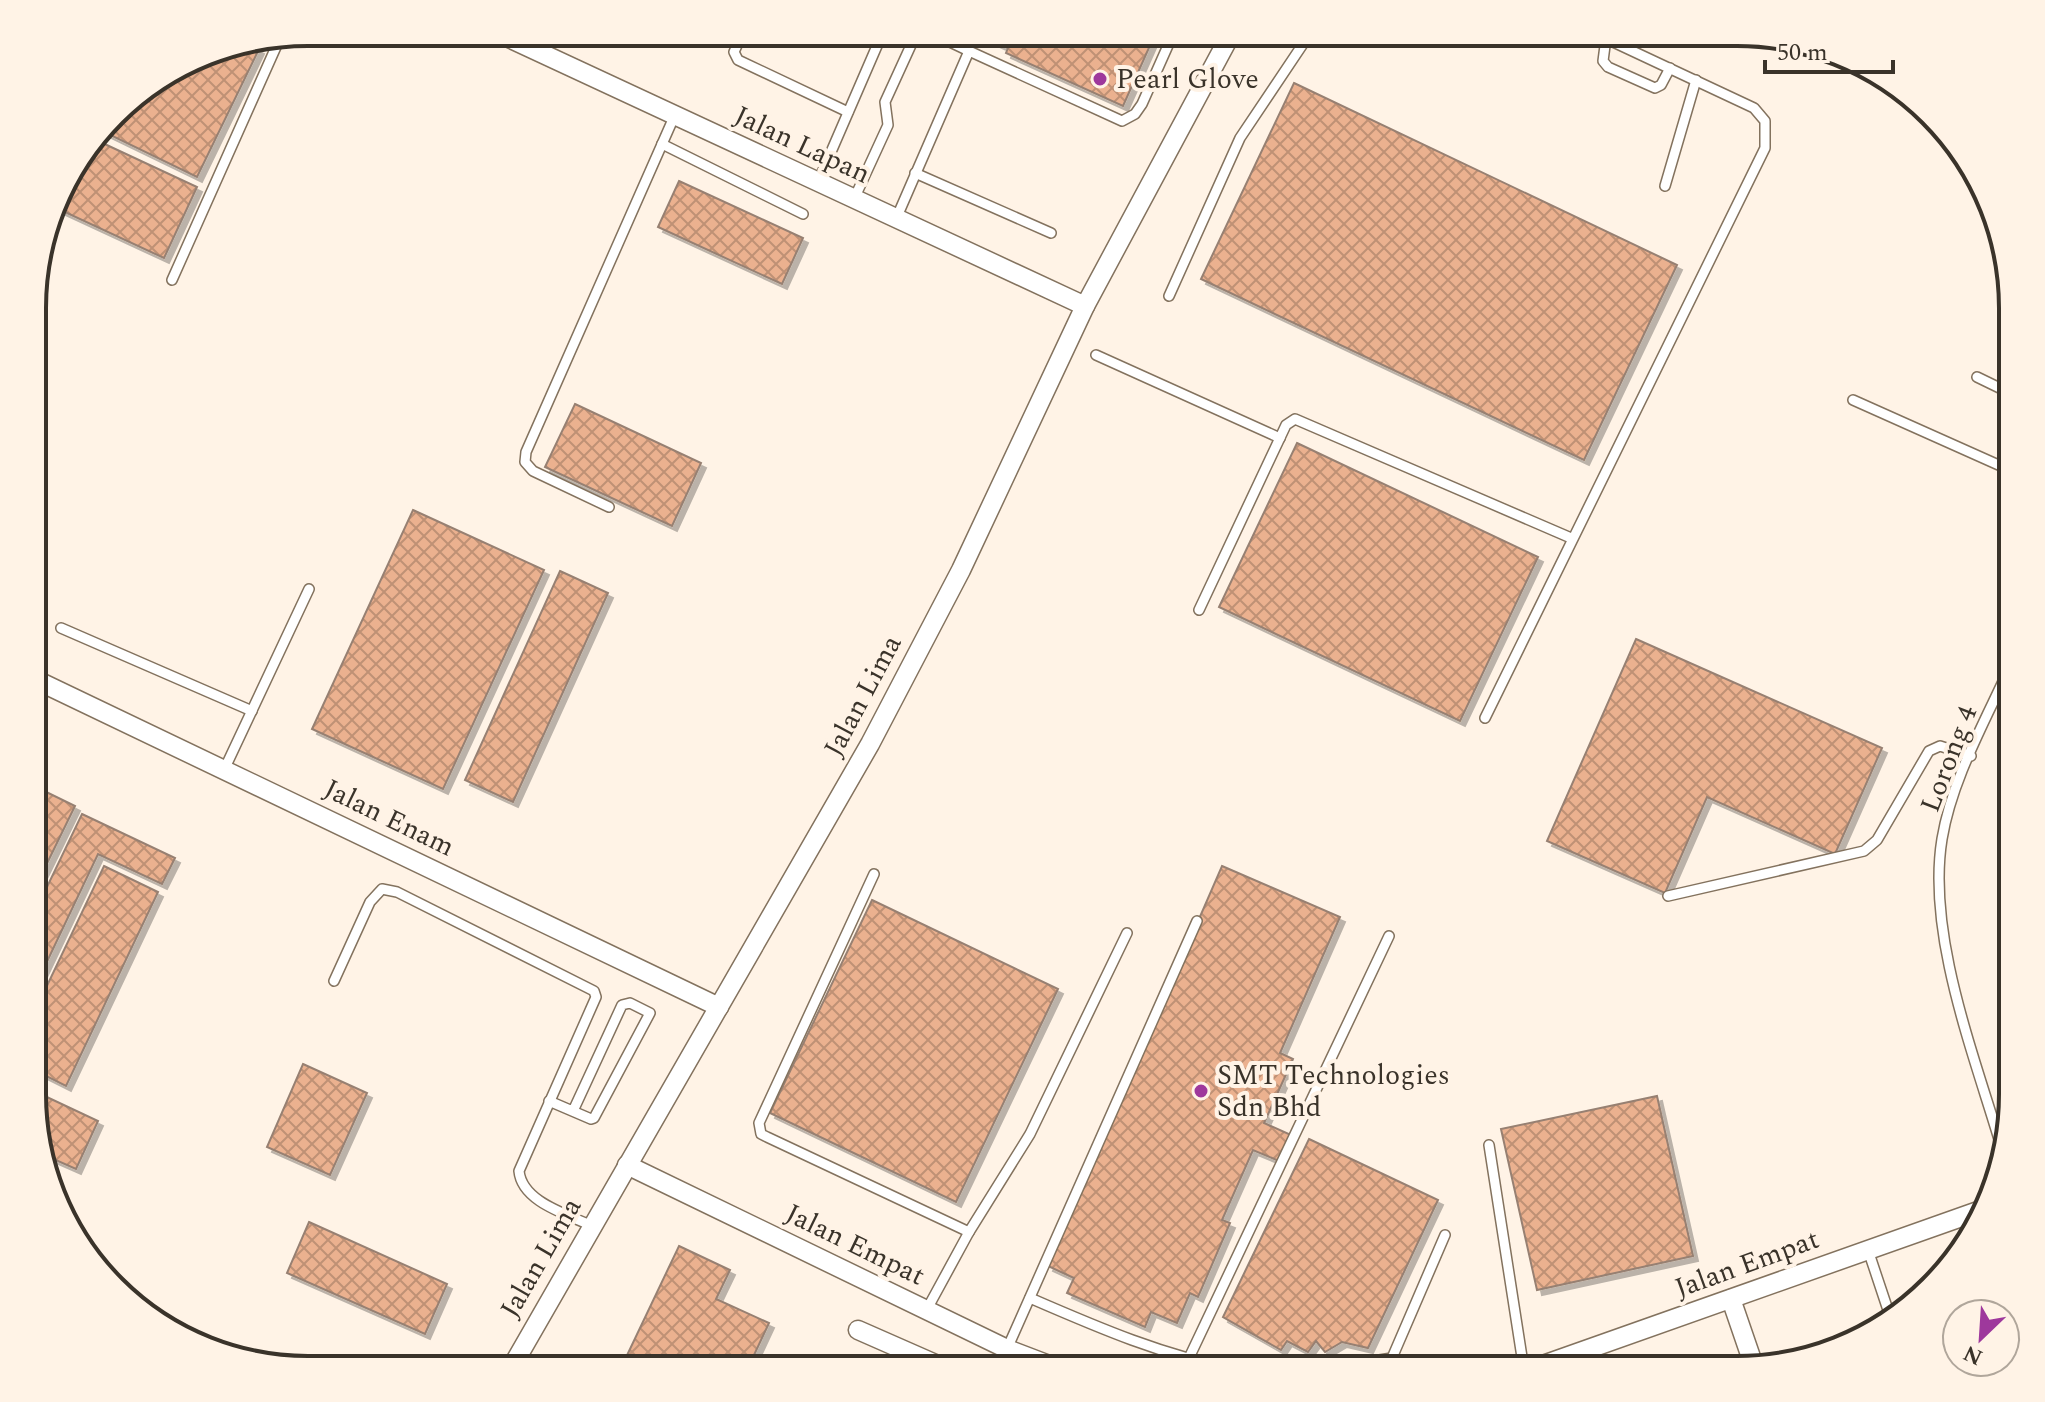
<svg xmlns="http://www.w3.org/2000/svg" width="2045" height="1402" font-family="Spectral,serif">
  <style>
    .building { fill: url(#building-cross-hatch); stroke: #978072; stroke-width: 2; filter: url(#shadow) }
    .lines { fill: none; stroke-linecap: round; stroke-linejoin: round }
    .service-casing { stroke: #83725e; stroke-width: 12 }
    .minor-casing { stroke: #83725e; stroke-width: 21 }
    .service { stroke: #fff; stroke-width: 9 }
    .minor { stroke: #fff; stroke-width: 18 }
    .poi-dot { fill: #9e389c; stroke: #fff3e6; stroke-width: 3 }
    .labels { text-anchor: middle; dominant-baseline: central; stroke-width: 8; stroke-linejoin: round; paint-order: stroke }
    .poi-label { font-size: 28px; fill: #3a332a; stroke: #fff3e6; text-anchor: start }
    .street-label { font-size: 28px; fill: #3a332a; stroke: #fff3e6 }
    .rim { fill: none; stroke: #3a332a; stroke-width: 4 }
  </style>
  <defs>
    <pattern id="building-cross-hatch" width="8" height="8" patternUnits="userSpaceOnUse" patternTransform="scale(2)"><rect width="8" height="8" fill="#ebb18f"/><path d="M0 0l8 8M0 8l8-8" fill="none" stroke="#bf9175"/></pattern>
    <filter id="shadow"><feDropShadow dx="5" dy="5" stdDeviation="0" flood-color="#0004"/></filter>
  </defs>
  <rect width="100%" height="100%" fill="#fff3e6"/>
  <!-- building -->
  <g class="building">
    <path d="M 973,32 L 1156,32 L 1123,106 L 1006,53 L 1008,48 Z"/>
    <path d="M 248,44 L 259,49 L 197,177 L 102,131 L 126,101 L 203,53 Z"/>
    <path d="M 1294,83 L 1677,265 L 1584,460 L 1201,279 Z"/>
    <path d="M 96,140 L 197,187 L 164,258 L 54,207 L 61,186 Z"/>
    <path d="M 679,181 L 803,238 L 782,284 L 658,227 Z"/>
    <path d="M 575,404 L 701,463 L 672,526 L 545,467 Z"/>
    <path d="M 1297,443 L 1538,557 L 1460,721 L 1219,607 Z"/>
    <path d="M 413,510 L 544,570 L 443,789 L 312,729 Z"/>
    <path d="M 560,571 L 608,593 L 513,802 L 465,780 Z"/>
    <path d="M 1636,639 L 1882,748 L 1835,854 L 1707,797 L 1665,893 L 1547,841 Z"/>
    <path d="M 34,786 L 75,806 L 34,890 Z"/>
    <path d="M 82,814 L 175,858 L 162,884 L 98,854 L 34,989 L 34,914 Z"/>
    <path d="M 104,866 L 158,892 L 66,1086 L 34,1070 L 34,1013 Z"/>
    <path d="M 1222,866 L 1340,917 L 1280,1053 L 1293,1059 L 1264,1123 L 1291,1135 L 1279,1161 L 1253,1150 L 1222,1220 L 1230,1223 L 1198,1297 L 1190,1293 L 1177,1323 L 1151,1312 L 1145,1327 L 1067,1293 L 1074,1278 L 1048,1266 Z"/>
    <path d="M 872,900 L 1058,989 L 956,1202 L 770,1113 Z"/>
    <path d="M 303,1064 L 367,1093 L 330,1175 L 267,1147 Z"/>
    <path d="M 34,1091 L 98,1121 L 76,1169 L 42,1154 L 34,1130 Z"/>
    <path d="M 1657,1096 L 1693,1256 L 1537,1290 L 1501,1129 Z"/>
    <path d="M 1309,1139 L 1438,1200 L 1368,1348 L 1342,1342 L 1325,1352 L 1316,1341 L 1308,1352 L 1287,1341 L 1281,1350 L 1223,1317 Z"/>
    <path d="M 309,1222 L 447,1284 L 425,1334 L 287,1273 Z"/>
    <path d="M 679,1246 L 730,1270 L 716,1299 L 769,1323 L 747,1370 L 620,1370 Z"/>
  </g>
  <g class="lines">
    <defs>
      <g id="service">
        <path d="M 743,32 L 734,52 L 738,60 L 848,112"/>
        <path d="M 855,32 L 878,43"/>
        <path d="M 929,32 L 969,51"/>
        <path d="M 1496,38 L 1499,32"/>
        <path d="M 1606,38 L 1603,61 L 1608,67 L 1655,88 L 1661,85 L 1670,68"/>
        <path d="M 662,144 L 803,214"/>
        <path d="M 915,173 L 1051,233"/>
        <path d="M 818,182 L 883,32"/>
        <path d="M 1665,186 L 1696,80"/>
        <path d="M 854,199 L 888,125 L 885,102 L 917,32"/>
        <path d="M 896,219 L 969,51 L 1122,121 L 1135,114 L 1142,104 L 1174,32"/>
        <path d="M 172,280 L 280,38"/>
        <path d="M 1169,296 L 1240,138 L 1311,32"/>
        <path d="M 1096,355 L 1280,438"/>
        <path d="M 1977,377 L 2012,394"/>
        <path d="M 1853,400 L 2012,471"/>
        <path d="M 609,507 L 533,471 L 525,462 L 526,452 L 674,117"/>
        <path d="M 1199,610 L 1286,425 L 1295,419 L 1571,538"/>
        <path d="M 61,628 L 252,711"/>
        <path d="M 1485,718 L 1765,148 L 1765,121 L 1754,108 L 1594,33"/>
        <path d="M 224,770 L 309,589"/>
        <path d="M 874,874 L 759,1123 L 761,1134 L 767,1137 L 969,1232"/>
        <path d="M 1668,896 L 1864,851 L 1877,840 L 1929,751 L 1940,746 L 1971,756"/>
        <path d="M 334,981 L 370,902 L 382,889 L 397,892 L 594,991 L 596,997 L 519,1171 C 522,1202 567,1214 592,1226"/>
        <path d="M 549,1101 L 591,1119 L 594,1118 L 650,1013 L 630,1003 L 622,1005 L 573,1111"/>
        <path d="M 1489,1145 L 1524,1370"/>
        <path d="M 2004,1156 C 1977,1062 1926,937 1942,839 C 1952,778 1987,718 2012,662"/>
        <path d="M 1868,1250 L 1890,1316"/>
        <path d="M 1030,1298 C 1099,1328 1164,1356 1238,1370"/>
        <path d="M 926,1311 L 969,1232 L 1030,1134 L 1127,933"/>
        <path d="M 1007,1349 L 1197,921"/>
        <path d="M 1587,1351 L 1593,1370"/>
        <path d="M 1188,1360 L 1389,936"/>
        <path d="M 1317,1370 L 1392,1358"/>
        <path d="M 1392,1370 L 1392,1358 L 1445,1235"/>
      </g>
      <g id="minor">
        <path d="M 496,32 L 1085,306"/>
        <path d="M 34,679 L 719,1007"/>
        <path d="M 627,1165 L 1007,1349 L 1062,1370"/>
        <path d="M 1731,1299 L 1754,1366"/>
        <path d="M 858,1330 L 949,1370"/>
        <path d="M 510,1370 L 870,744 L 961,570 L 1085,306 L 1232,32"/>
        <path d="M 1529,1370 L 1984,1209"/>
      </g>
    </defs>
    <!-- service casing -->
    <use href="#service" class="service-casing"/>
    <!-- minor casing -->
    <use href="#minor" class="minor-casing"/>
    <!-- service -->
    <use href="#service" class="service"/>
    <!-- minor -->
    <use href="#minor" class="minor"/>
  </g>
  <!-- markers -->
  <g class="poi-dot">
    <circle cx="1100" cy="79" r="8"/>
    <circle cx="1201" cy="1091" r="8"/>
  </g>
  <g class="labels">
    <!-- poi labels -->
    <g class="poi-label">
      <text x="1116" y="79">Pearl Glove</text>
      <text x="1217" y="1075">SMT Technologies<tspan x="1217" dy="32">Sdn Bhd</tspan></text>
    </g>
    <!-- street labels -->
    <g class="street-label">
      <text transform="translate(802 145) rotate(25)">Jalan Lapan</text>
      <text transform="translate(863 696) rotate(-62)">Jalan Lima</text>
      <text transform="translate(1949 759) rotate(-69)">Lorong 4</text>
      <text transform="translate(389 818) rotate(26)">Jalan Enam</text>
      <text transform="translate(855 1245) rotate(26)">Jalan Empat</text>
      <text transform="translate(541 1258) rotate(-60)">Jalan Lima</text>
      <text transform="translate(1747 1264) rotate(-20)">Jalan Empat</text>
    </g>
  </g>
  <!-- crop -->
  <path d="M0 0H2045V1402H0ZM308 46H1737A262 262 0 0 1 1999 308V1094A262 262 0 0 1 1737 1356H308A262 262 0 0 1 46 1094V308A262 262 0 0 1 308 46Z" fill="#fff3e6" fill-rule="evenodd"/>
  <path class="rim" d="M308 46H1737A262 262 0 0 1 1999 308V1094A262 262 0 0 1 1737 1356H308A262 262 0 0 1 46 1094V308A262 262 0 0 1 308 46Z"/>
  <!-- north arrow -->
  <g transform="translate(1981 1338) rotate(205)"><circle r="38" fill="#fff3e6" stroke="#b0a69b" stroke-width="2"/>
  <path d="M0-6L14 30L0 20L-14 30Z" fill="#9e389c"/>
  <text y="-12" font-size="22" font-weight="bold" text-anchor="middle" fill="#3a332a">N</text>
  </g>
  <!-- scale -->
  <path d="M1765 60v12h128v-12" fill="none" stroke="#3a332a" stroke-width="4"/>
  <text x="1777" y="60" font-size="24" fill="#3a332a" stroke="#fff3e6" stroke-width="6" paint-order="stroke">50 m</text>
</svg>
